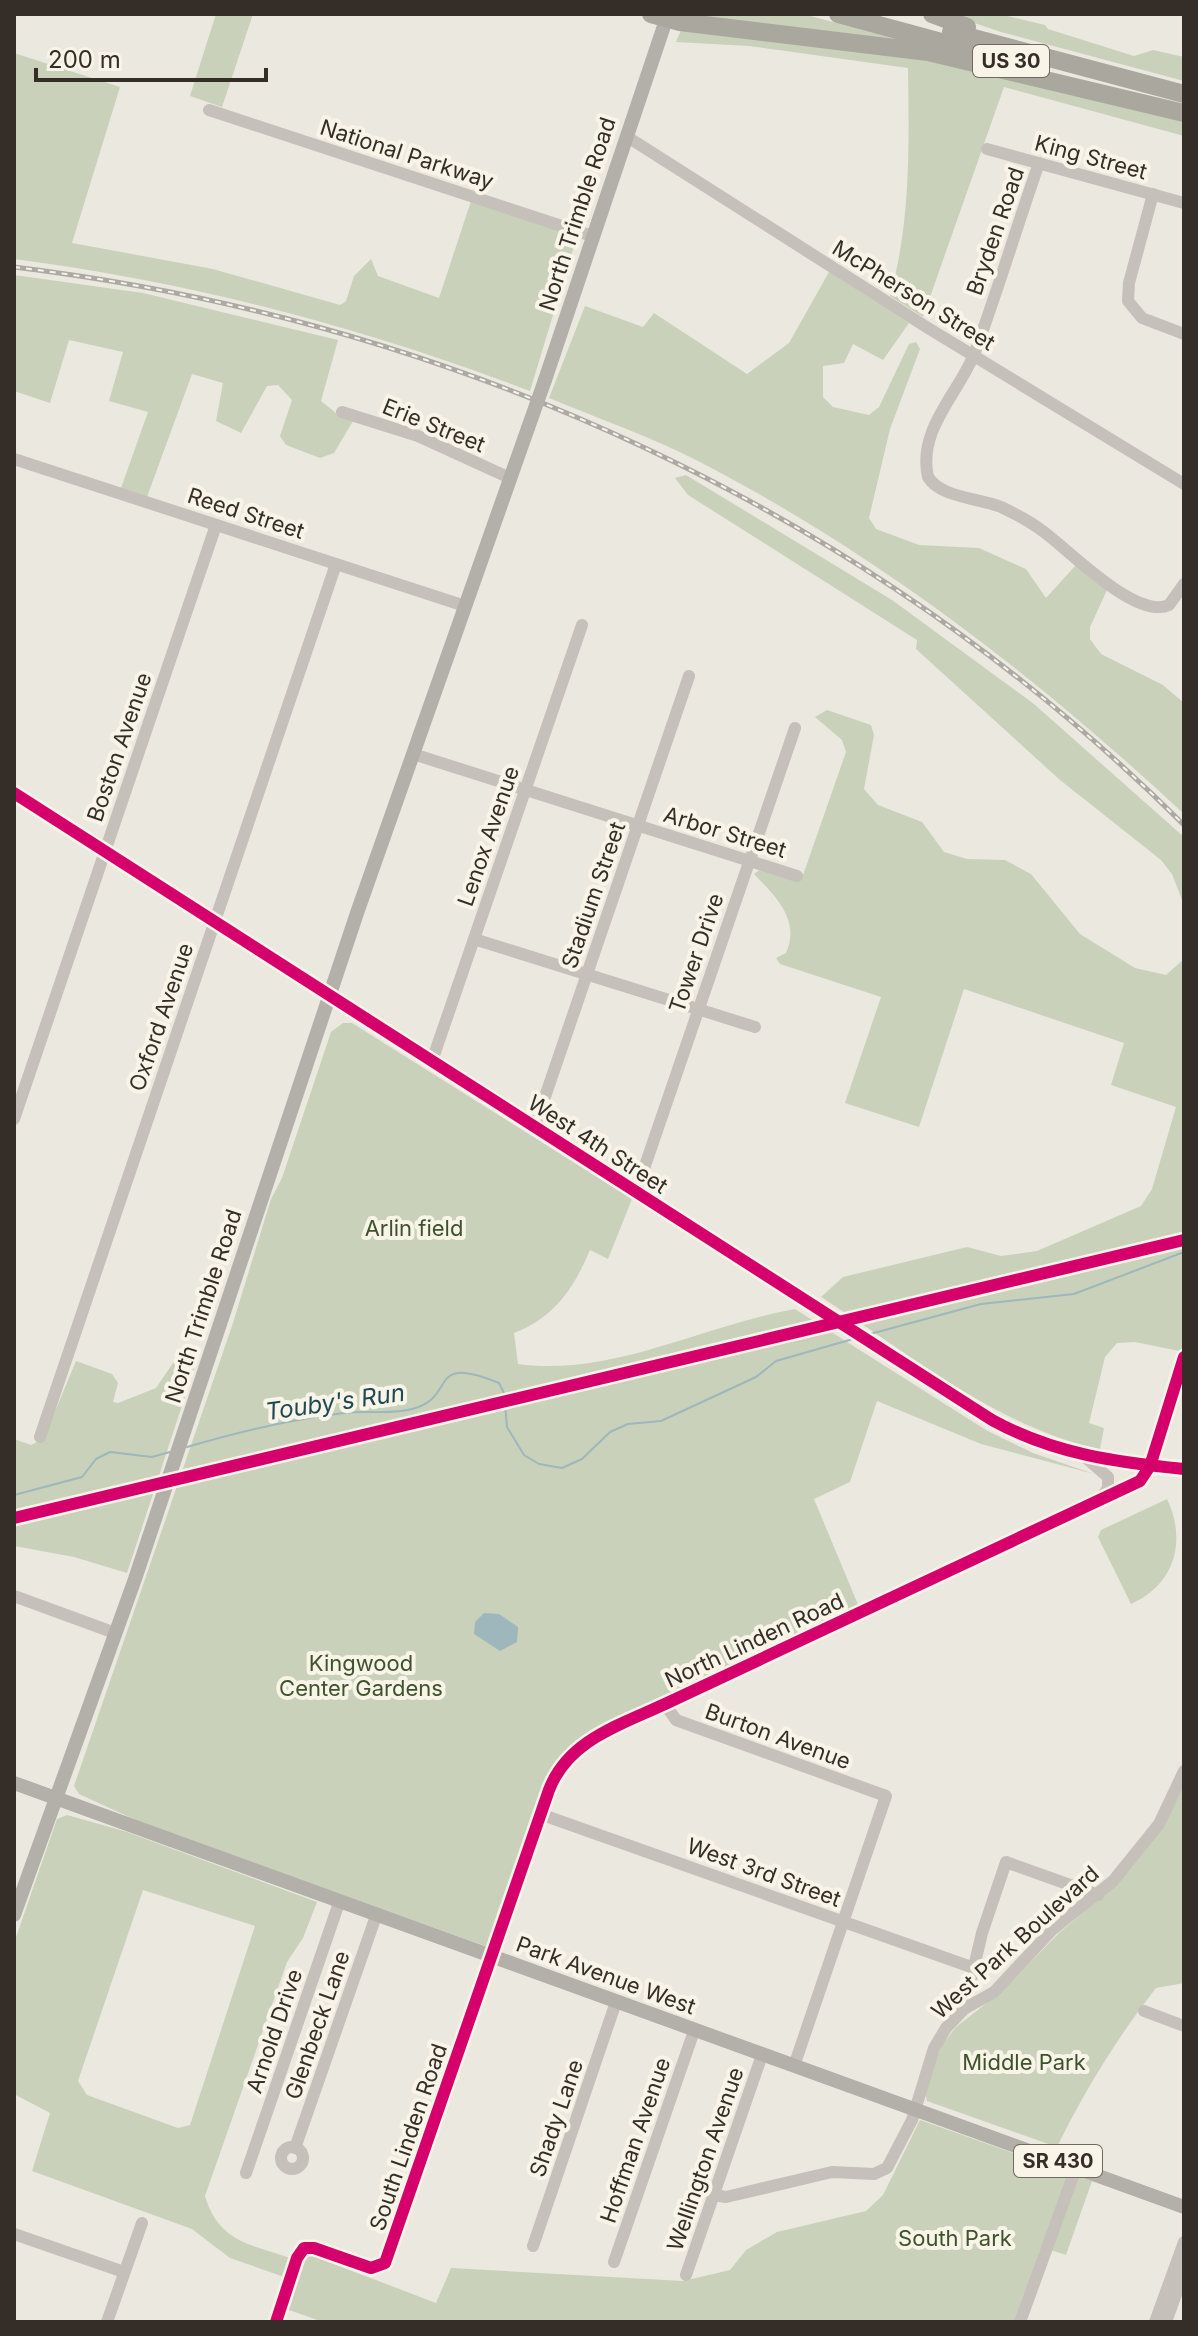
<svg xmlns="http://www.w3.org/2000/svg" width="1198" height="2336" font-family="Inter,sans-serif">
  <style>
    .green { fill: #c9d1bb; fill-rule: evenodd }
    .water { fill: #9db7bc }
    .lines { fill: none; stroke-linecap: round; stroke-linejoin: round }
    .stream { stroke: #9db7bc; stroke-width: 2 }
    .minor { stroke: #c5c0b9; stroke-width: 12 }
    .major { stroke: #b3afa9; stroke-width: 14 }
    .highway { stroke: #aaa79f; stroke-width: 18 }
    .rail-casing { stroke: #aca9a4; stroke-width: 5 }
    .rail { stroke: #f8f4e7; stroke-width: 2; stroke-dasharray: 6; stroke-linecap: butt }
    .major-bridge { stroke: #b3afa9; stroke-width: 14 }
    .cycleway-casing { stroke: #f8f4e7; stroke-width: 17 }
    .cycleway { stroke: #d6006c; stroke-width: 12 }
    .labels { text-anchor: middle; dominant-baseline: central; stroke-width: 8; stroke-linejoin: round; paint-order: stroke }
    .shield { fill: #f8f4e7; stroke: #706961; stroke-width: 2 }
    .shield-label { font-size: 20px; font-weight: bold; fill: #352e28 }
    .street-label { font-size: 22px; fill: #352e28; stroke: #f8f4e7 }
    .park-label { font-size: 22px; fill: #3e522d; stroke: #f8f4e7 }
    .water-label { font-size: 24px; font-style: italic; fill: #1f4854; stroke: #f8f4e7 }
  </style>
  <rect width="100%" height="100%" fill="#ebe8e0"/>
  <!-- green -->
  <g class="green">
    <path d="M 216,14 L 253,14 L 222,107 L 190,96 Z"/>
    <path d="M 685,14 L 803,14 L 911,43 Z"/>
    <path d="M 948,14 L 999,14 L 1045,25 L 1048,29 L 1134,56 L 1153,50 L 1184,57 L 1184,81 L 1001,32 Z"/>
    <path d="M 681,30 L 918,56 L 1184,121 L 1184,136 L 1004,87 L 923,317 L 890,296 C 911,221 909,146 908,68 L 749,46 L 676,42 Z"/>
    <path d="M 14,53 L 120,87 L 72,243 L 213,269 L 340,305 L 346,301 L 354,276 L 371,259 L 378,276 L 439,298 L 471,201 L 570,235 L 575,240 L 574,246 L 530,391 C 363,327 191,282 14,259 Z"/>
    <path d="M 829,272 L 909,323 L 883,360 L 853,344 L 844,363 L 823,366 L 823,397 L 833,407 L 869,415 L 879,407 L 909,344 L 916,342 L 920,349 L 890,429 L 869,518 L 876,529 L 919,545 L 979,548 L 1026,569 L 1046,598 L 1076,565 L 1107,590 L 1090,627 L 1090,639 L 1101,654 L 1163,685 L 1184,703 L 1184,814 C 1037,677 879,555 700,462 C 652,437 599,419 549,398 L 585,306 L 643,327 L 654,313 L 747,374 L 789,343 Z"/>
    <path d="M 14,275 L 143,293 L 338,340 L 321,401 L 337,414 L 353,421 L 334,453 L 320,458 L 286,445 L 280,436 L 292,400 L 278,385 L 267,386 L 241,433 L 216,421 L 223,383 L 192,374 L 147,497 L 121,488 L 148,412 L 109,401 L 123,352 L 69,340 L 50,403 L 14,391 Z"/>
    <path d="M 686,475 L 892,600 L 1034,704 L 1184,837 L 1184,905 L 1172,874 L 1161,860 L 1060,780 L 916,649 L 917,640 L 688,495 L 675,478 Z"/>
    <path d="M 827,710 L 871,725 L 874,735 L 864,789 L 878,805 L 922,822 L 944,852 L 967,859 L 1005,860 L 1031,874 L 1080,934 L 1135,968 L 1166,975 L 1184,959 L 1184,1352 L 1135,1342 L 1117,1343 L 1105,1357 L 1089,1423 L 1104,1428 L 1100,1449 C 996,1427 909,1353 821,1297 L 843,1277 L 967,1247 L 1001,1256 L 1037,1251 L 1141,1206 L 1152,1189 L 1176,1107 L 1111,1085 L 1124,1043 L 964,989 L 919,1127 L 845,1103 L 881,997 L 780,964 L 776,958 L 786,953 C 801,920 775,896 754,874 L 761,869 L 802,878 L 846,752 L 842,740 L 815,717 Z"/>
    <path d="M 343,1023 L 352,1023 L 632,1199 L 608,1259 L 590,1250 C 574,1288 554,1318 514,1333 L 518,1364 C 611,1377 704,1325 795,1309 L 986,1430 L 1033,1453 L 1094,1474 L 981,1444 L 877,1401 L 850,1482 L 814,1499 L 859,1607 L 590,1733 C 530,1766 515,1886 488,1947 L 140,1822 L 79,1794 L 74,1786 L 233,1323 L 271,1199 L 282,1178 L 331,1032 Z"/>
    <path d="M 188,1350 L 197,1360 L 127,1573 L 74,1557 L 14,1546 L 14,1439 L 31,1445 L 44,1438 L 76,1361 L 112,1374 L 118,1383 L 113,1402 L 118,1403 L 156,1388 L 179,1354 Z"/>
    <path d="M 1167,1499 C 1187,1541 1175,1584 1131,1604 L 1098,1537 L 1101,1530 Z"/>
    <path d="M 1184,1781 L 1184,1983 L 1156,1988 C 1117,2038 1085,2090 1057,2147 L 927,2101 L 925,2093 L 941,2046 L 956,2027 L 1002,1991 L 1059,1933 L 1116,1885 L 1162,1829 Z"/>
    <path d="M 67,1815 L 124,1831 L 317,1902 L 303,1938 L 287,1962 L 205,2196 C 219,2243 251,2244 293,2259 L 287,2278 L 230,2258 L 192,2229 L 32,2171 L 50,2113 L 14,2094 L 14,1943 L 57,1819 ZM 143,1890 L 255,1926 L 190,2125 L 178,2128 L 87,2095 L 78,2081 Z"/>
    <path d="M 920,2120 L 1092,2181 L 1066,2255 L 1041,2247 L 1014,2322 L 323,2322 L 286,2309 L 303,2263 L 310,2255 L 436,2303 L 451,2268 L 683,2281 L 730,2270 L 746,2250 L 777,2232 L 866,2211 L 883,2195 Z"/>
  </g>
  <!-- water -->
  <path class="water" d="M 484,1613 L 499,1614 L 518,1627 L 517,1642 L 500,1651 L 474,1634 L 475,1622 Z"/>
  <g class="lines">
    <!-- stream -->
    <g class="stream">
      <path d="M 870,1334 L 981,1304 L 1074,1294 L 1184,1252"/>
      <path d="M 187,1447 C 238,1432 292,1419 344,1413 C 366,1410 392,1415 412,1409 C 459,1397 425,1353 499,1383 L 504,1393 L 507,1427 L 524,1455 L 539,1464 L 562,1468 L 582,1459 L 610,1432 L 628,1424 L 661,1421 L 756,1377 L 776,1361 L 853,1339"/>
      <path d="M 14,1495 L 82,1477 L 96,1459 L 110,1452 L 152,1457 L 170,1452"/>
    </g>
    <!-- minor -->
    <g class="minor">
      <path d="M 209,110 L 592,236"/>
      <path d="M 626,136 L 928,328 L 1184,484"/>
      <path d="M 987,149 L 1184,203"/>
      <path d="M 1039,163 C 1017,226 998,290 975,352 C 960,392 917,429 928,477 C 941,498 979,498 1001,507 C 1016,514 1031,522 1044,532 C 1070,551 1136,620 1169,605 L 1184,584"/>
      <path d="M 1153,194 L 1129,283 L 1128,301 L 1142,318 L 1184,334"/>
      <path d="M 342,412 L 418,436 L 510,478"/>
      <path d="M 14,459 L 465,606"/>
      <path d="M 413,754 L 797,876"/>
      <path d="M 474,939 L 755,1027"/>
      <path d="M 432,1061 L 582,625"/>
      <path d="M 14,1119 L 216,525"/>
      <path d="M 535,1126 L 689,676"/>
      <path d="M 636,1192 L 795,728"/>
      <path d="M 40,1437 L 336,564"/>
      <path d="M 1085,1457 L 1108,1477 L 1108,1488 L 1101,1499"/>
      <path d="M 14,1596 L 115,1633"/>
      <path d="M 665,1704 L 676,1720 L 886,1796 L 794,2066"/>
      <path d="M 540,1814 L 974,1968"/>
      <path d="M 964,2009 L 982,1933 L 1006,1862 L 1098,1895"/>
      <path d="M 1144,2011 L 1184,2026"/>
      <circle cx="292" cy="2158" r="11"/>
      <path d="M 295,2148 L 376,1916"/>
      <path d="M 246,2173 L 339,1903"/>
      <path d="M 714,2195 L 726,2197 L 832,2172 L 874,2174 L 887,2168 L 912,2120 L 934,2048 L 946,2028 L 964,2009 L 994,1992 L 1053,1929 L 1113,1881 L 1159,1824 L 1184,1771"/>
      <path d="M 14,2234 L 124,2272"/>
      <path d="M 533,2246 L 616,2002"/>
      <path d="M 614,2262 L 694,2031"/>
      <path d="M 686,2275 L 762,2055"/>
      <path d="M 107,2322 L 142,2223"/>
      <path d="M 276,2322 L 297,2258 L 304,2248 L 314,2248 L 371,2268 L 385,2263 L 549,1790 C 568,1740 620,1725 665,1704 L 1140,1481 L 1150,1466 L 1184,1357"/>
      <path d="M 1020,2322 L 1076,2168"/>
      <path d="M 1155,2322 L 1184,2242"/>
      <path d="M 1166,2322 L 1184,2272"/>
    </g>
    <!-- major -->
    <g class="major">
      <path d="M 545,380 L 668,14"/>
      <path d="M 14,793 L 992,1420 C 1054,1454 1115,1462 1184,1469"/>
      <path d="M 14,1783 L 1184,2207"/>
      <path d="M 14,1915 L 135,1579 L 357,913 L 528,428"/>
    </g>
    <!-- highway -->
    <g class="highway">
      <path d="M 651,14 L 680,22 L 928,52 L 1184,113"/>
      <path d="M 838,14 L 967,49"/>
      <path d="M 932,14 L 967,27"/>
      <path d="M 951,32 L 1184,94"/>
    </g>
    <defs>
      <path id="rail" d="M 14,267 C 455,321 869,511 1184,825"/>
    </defs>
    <!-- rail casing -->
    <use href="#rail" class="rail-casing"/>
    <!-- rail -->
    <use href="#rail" class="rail"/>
    <!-- major-bridge -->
    <path class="major-bridge" d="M 528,428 L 545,380"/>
    <defs>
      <g id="cycleway">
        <path d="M 14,793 L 992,1420 C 1054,1454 1115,1462 1184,1469"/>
        <path d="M 14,1518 L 1184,1240"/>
        <path d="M 276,2322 L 297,2258 L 304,2248 L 314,2248 L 371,2268 L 385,2263 L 549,1790 C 568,1740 620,1725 665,1704 L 1140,1481 L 1150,1466 L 1184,1357"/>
      </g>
    </defs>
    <!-- cycleway casing -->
    <use href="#cycleway" class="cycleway-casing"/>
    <!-- cycleway -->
    <use href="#cycleway" class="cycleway"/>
  </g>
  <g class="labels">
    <!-- shield labels -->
    <g class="shield">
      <rect x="973" y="45" width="76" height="32" rx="6"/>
      <rect x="1014" y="2145" width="88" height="32" rx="6"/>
    </g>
    <g class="shield-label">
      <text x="1011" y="61">US 30</text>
      <text x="1058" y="2161">SR 430</text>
    </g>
    <!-- street labels -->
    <g class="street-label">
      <text transform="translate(407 154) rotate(18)">National Parkway</text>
      <text transform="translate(1091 157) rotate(15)">King Street</text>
      <text transform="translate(577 214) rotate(-72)">North Trimble Road</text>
      <text transform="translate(995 231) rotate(-71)">Bryden Road</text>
      <text transform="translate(914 295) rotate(32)">McPherson Street</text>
      <text transform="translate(434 425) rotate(22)">Erie Street</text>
      <text transform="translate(246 513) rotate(18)">Reed Street</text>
      <text transform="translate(119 747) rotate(-71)">Boston Avenue</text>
      <text transform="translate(725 832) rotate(17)">Arbor Street</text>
      <text transform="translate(488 836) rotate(-71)">Lenox Avenue</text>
      <text transform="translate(593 895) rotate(-71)">Stadium Street</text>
      <text transform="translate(696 953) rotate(-71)">Tower Drive</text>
      <text transform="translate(161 1017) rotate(-71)">Oxford Avenue</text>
      <text transform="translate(598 1144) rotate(33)">West 4th Street</text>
      <text transform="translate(203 1306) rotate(-72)">North Trimble Road</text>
      <text transform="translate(754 1640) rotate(-25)">North Linden Road</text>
      <text transform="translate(778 1736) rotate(20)">Burton Avenue</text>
      <text transform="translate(764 1872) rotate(20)">West 3rd Street</text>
      <text transform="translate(1015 1942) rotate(-42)">West Park Boulevard</text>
      <text transform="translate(606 1975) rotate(20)">Park Avenue West</text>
      <text transform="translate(317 2025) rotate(-71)">Glenbeck Lane</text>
      <text transform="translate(274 2031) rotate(-71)">Arnold Drive</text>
      <text transform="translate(556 2118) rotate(-71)">Shady Lane</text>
      <text transform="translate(408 2137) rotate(-71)">South Linden Road</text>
      <text transform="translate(635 2140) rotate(-71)">Hoffman Avenue</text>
      <text transform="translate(705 2159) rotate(-71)">Wellington Avenue</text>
    </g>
    <!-- park labels -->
    <g class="park-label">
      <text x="414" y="1228">Arlin field</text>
      <text x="361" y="1663">Kingwood<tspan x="361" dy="25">Center Gardens</tspan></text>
      <text x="1024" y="2062">Middle Park</text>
      <text x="955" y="2238">South Park</text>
    </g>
    <!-- water labels -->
    <g class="water-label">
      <text transform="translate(335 1402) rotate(-8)">Touby's Run</text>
    </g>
  </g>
  <!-- border -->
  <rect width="1198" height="2336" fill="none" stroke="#352e28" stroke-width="32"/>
  <!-- scale -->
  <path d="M36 68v12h230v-12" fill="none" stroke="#352e28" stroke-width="4"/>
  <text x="48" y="68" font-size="24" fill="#352e28" stroke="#f8f4e7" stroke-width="6" paint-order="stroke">200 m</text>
</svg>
